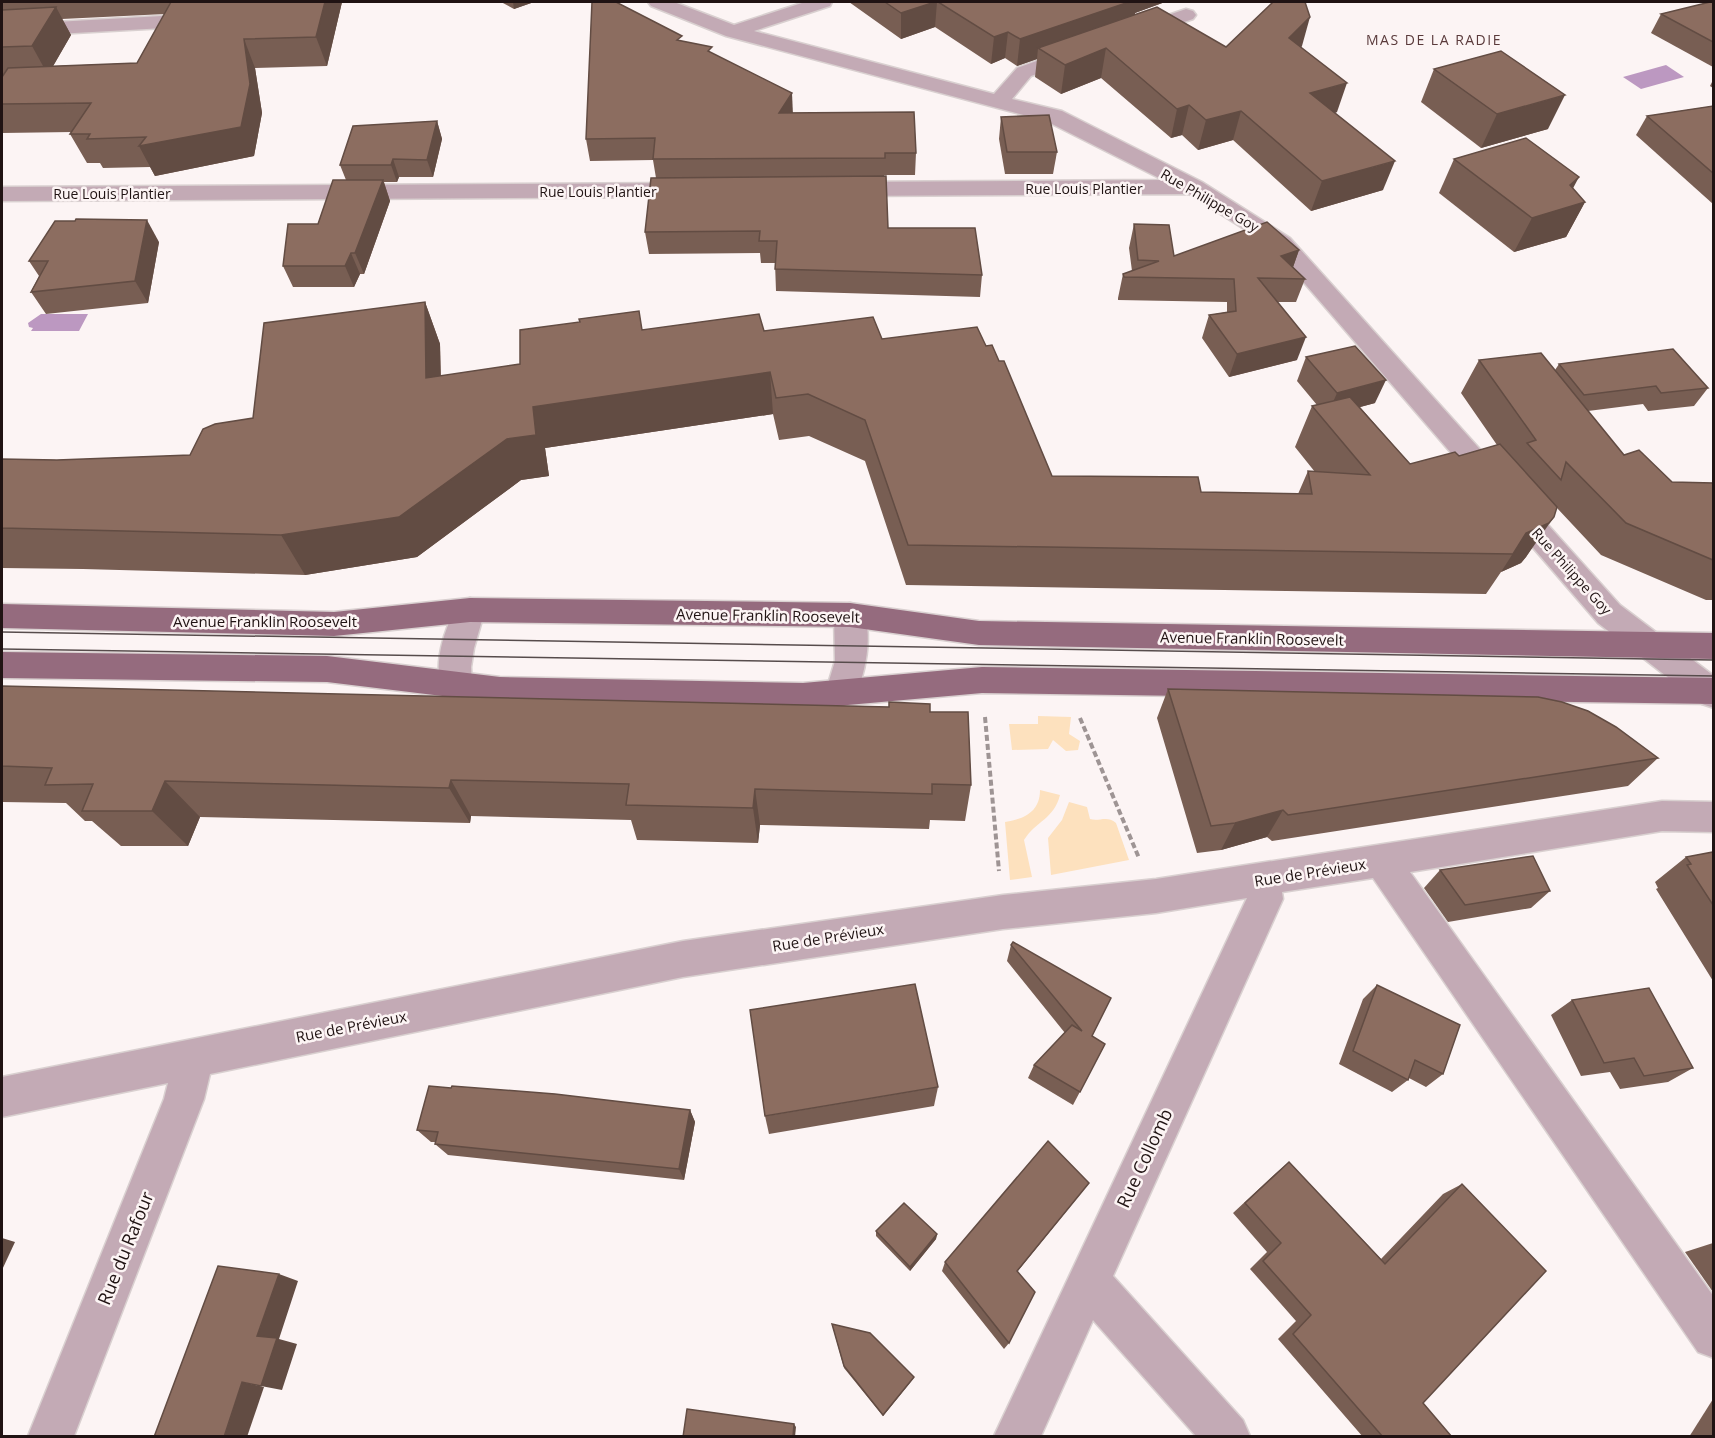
<svg xmlns="http://www.w3.org/2000/svg" width="1715" height="1438" font-family="'Open Sans',sans-serif">
  <style>
    .green { fill: #fde1be }
    .water { fill: #bc98c1 }
    .lines { fill: none; stroke-linecap: round; stroke-linejoin: round }
    .minor-casing { stroke: #d9d0d0; stroke-width: 3 }
    .major-casing { stroke: #d9d0d0; stroke-width: 3 }
    .path { stroke: #9e9494; stroke-width: 4; stroke-dasharray: 6 3; stroke-linecap: butt }
    .minor { fill: #c3aab5; fill-rule: evenodd }
    .major { fill: #956b7e; fill-rule: evenodd }
    .tram { stroke: #574c4c; stroke-width: 1.5 }
    .wall { fill: #785e53; fill-rule: evenodd }
    .shaded-wall { fill: #624c43 }
    .building { fill: #8c6d60; stroke: #624c43; stroke-width: 1.5 }
    .labels { text-anchor: middle; dominant-baseline: central; stroke-width: 5; stroke-linejoin: round; paint-order: stroke }
    .far-neighbourhood-label { font-size: 14px; letter-spacing: 1.5px; fill: #5a3a3b; stroke: #fcf4f4 }
    .far-street-label { font-size: 14px; fill: #201313; stroke: #fcf4f4 }
    .street-label { font-size: 15px; fill: #201313; stroke: #fcf4f4 }
    .near-street-label { font-size: 18px; fill: #201313; stroke: #fcf4f4 }
  </style>
  <rect width="100%" height="100%" fill="#fcf4f4"/>
  <!-- green -->
  <g class="green">
    <path d="M 1038,716 L 1071,717 L 1069,734 L 1080,741 L 1078,750 L 1066,751 L 1053,740 L 1048,749 L 1012,750 L 1009,724 L 1038,724 Z"/>
    <path d="M 1040,790 L 1060,795 C 1054,819 1036,821 1024,840 L 1032,877 L 1010,880 L 1005,822 C 1024,819 1040,812 1040,790 Z"/>
    <path d="M 1069,802 L 1087,807 L 1090,819 C 1099,822 1107,815 1116,823 L 1129,860 L 1051,875 L 1048,838 L 1062,820 Z"/>
  </g>
  <!-- water -->
  <g class="water">
    <path d="M 1666,65 L 1684,77 L 1641,89 L 1623,77 Z"/>
    <path d="M 41,314 L 88,314 L 79,331 L 31,331 L 33,328 L 29,327 L 28,323 Z"/>
  </g>
  <g class="lines">
    <defs>
      <g id="minor">
        <path d="M 237,2 L 261,2 L 258,6 L 219,25 L 2,37 L 2,25 L 215,13 Z"/>
        <path d="M 648,2 L 674,2 L 734,25 L 805,2 L 832,2 L 830,6 L 754,31 L 994,94 L 1017,68 L 1070,49 L 1084,49 L 1087,53 L 1084,57 L 1031,76 L 1012,99 L 1062,111 L 1202,182 L 1290,238 L 1620,605 L 1714,676 L 1714,708 L 1702,704 L 1598,623 L 1274,248 L 1189,194 L 841,196 L 833,194 L 830,189 L 833,184 L 841,182 L 1163,180 L 1046,121 L 726,36 L 651,6 Z"/>
        <path d="M 1186,9 L 1193,11 L 1196,15 L 1193,19 L 1134,39 L 1127,37 L 1124,33 L 1127,29 Z"/>
        <path d="M 694,183 L 702,185 L 705,190 L 702,195 L 694,197 L 2,201 L 2,187 Z"/>
        <path d="M 470,598 L 481,602 L 485,610 L 474,648 L 471,667 L 472,686 L 467,695 L 456,699 L 445,695 C 430,668 445,627 459,602 Z"/>
        <path d="M 850,603 L 861,606 C 875,632 865,678 852,703 L 841,707 L 830,703 L 825,694 L 835,661 L 834,615 L 839,606 Z"/>
        <path d="M 1662,801 L 1714,802 L 1714,832 L 1662,831 L 1410,872 L 1714,1297 L 1714,1358 L 1698,1352 L 1373,878 L 1282,892 L 1283,899 L 1113,1276 L 1243,1420 L 1250,1436 L 1196,1436 L 1093,1320 L 1041,1436 L 994,1436 L 1247,898 L 1156,913 L 1003,929 L 683,977 L 210,1074 L 204,1099 L 74,1436 L 28,1436 L 164,1099 L 168,1083 L 2,1117 L 2,1077 L 683,941 L 1003,895 L 1156,879 Z"/>
      </g>
      <g id="major">
        <path d="M 470,598 L 850,603 L 979,621 L 1714,633 L 1714,659 L 979,645 L 850,627 L 470,622 L 334,636 L 2,628 L 2,604 L 334,612 Z"/>
        <path d="M 2,652 L 327,656 L 500,677 L 803,683 L 982,667 L 1714,678 L 1714,704 L 982,693 L 803,709 L 500,703 L 327,682 L 2,678 Z"/>
      </g>
    </defs>
    <!-- minor casing -->
    <use href="#minor" class="minor-casing"/>
    <!-- major casing -->
    <use href="#major" class="major-casing"/>
    <!-- path -->
    <g class="path">
      <path d="M 985,717 L 999,871"/>
      <path d="M 1080,718 L 1139,858"/>
    </g>
    <!-- minor -->
    <use href="#minor" class="minor"/>
    <!-- major -->
    <use href="#major" class="major"/>
    <!-- tram -->
    <g class="tram">
      <path d="M 2,632 L 1714,660"/>
      <path d="M 2,649 L 1714,676"/>
    </g>
  </g>
  <!-- wall -->
  <g class="wall">
    <path d="M 2,2 L 342,2 L 327,66 L 255,68 L 262,113 L 254,156 L 155,176 L 150,167 L 103,168 L 100,163 L 87,163 L 70,134 L 72,132 L 2,133 ZM 165,14 L 137,63 L 53,66 L 71,35 L 62,19 Z"/>
    <path d="M 501,2 L 534,2 L 514,9 Z"/>
    <path d="M 849,2 L 1165,2 L 1135,13 L 1135,15 L 1226,47 L 1302,46 L 1301,47 L 1337,112 L 1335,113 L 1383,190 L 1311,211 L 1233,140 L 1198,150 L 1182,135 L 1171,138 L 1101,78 L 1061,94 L 1035,77 L 1037,59 L 1017,66 L 1005,58 L 991,64 L 935,27 L 901,39 Z"/>
    <path d="M 1713,2 L 1713,67 L 1651,33 L 1661,14 Z"/>
    <path d="M 682,41 L 712,53 L 793,113 L 916,153 L 915,175 L 884,175 L 888,228 L 982,275 L 980,297 L 776,291 L 775,263 L 761,263 L 760,253 L 649,254 L 645,232 L 656,178 L 653,160 L 590,161 L 586,139 Z"/>
    <path d="M 1434,69 L 1548,129 L 1481,148 L 1421,102 Z"/>
    <path d="M 1713,80 L 1713,88 L 1710,86 Z"/>
    <path d="M 1713,106 L 1713,204 L 1636,135 L 1647,116 Z"/>
    <path d="M 1001,117 L 1057,152 L 1053,174 L 1005,174 L 999,139 Z"/>
    <path d="M 437,121 L 442,139 L 433,177 L 399,177 L 397,182 L 384,182 L 390,201 L 364,274 L 360,274 L 354,287 L 293,287 L 283,266 L 318,224 L 346,180 L 340,165 Z"/>
    <path d="M 1454,159 L 1573,189 L 1585,202 L 1566,237 L 1514,252 L 1439,193 Z"/>
    <path d="M 1134,224 L 1174,256 L 1299,250 L 1293,267 L 1305,279 L 1296,302 L 1277,302 L 1297,360 L 1229,377 L 1202,338 L 1209,315 L 1227,312 L 1227,302 L 1118,300 L 1118,298 L 1123,274 L 1132,271 L 1129,248 Z"/>
    <path d="M 159,242 L 148,303 L 46,314 L 31,292 L 39,276 L 29,261 Z"/>
    <path d="M 425,302 L 440,344 L 441,376 L 520,364 L 643,330 L 764,331 L 986,346 L 999,361 L 1052,476 L 1201,492 L 1298,494 L 1308,471 L 1315,472 L 1295,447 L 1312,406 L 1317,405 L 1297,381 L 1306,357 L 1375,403 L 1360,407 L 1410,464 L 1459,456 L 1497,445 L 1461,393 L 1479,360 L 1555,370 L 1559,364 L 1708,388 L 1694,406 L 1648,411 L 1643,404 L 1588,411 L 1624,455 L 1672,482 L 1713,483 L 1713,600 L 1706,600 L 1601,555 L 1557,508 L 1526,557 L 1521,563 L 1501,572 L 1486,594 L 906,585 L 865,461 L 809,436 L 779,440 L 773,414 L 545,448 L 549,476 L 521,480 L 417,557 L 305,575 L 83,569 L 2,568 L 2,459 L 57,460 L 190,455 L 253,418 Z"/>
    <path d="M 2,686 L 930,712 L 971,785 L 965,821 L 930,820 L 929,829 L 760,825 L 758,843 L 637,840 L 631,820 L 471,816 L 470,823 L 200,817 L 188,846 L 121,846 L 92,821 L 85,821 L 66,803 L 2,802 Z"/>
    <path d="M 1168,689 L 1658,758 L 1628,786 L 1272,841 L 1267,837 L 1221,850 L 1197,853 L 1157,718 Z"/>
    <path d="M 1713,852 L 1713,981 L 1656,889 L 1658,888 L 1655,882 L 1686,857 Z"/>
    <path d="M 1440,870 L 1550,891 L 1531,908 L 1448,922 L 1424,888 Z"/>
    <path d="M 1011,945 L 1092,1036 L 1105,1044 L 1073,1105 L 1028,1078 L 1034,1065 L 1065,1033 L 1007,961 Z"/>
    <path d="M 1377,985 L 1443,1074 L 1426,1087 L 1409,1078 L 1408,1080 L 1392,1092 L 1339,1064 L 1363,999 Z"/>
    <path d="M 1572,1000 L 1693,1068 L 1668,1082 L 1620,1089 L 1610,1072 L 1581,1076 L 1551,1015 Z"/>
    <path d="M 938,1087 L 934,1106 L 769,1134 L 765,1116 Z"/>
    <path d="M 690,1110 L 695,1122 L 684,1180 L 448,1155 L 435,1144 L 435,1142 L 431,1142 L 417,1130 Z"/>
    <path d="M 1289,1162 L 1381,1259 L 1443,1194 L 1462,1184 L 1423,1403 L 1452,1437 L 1363,1437 L 1278,1339 L 1296,1321 L 1250,1269 L 1267,1252 L 1233,1213 L 1276,1173 Z"/>
    <path d="M 1089,1183 L 1081,1193 L 1017,1272 L 1009,1343 L 1004,1349 L 942,1271 L 945,1262 Z"/>
    <path d="M 876,1231 L 937,1234 L 936,1239 L 910,1271 L 876,1236 Z"/>
    <path d="M 1713,1243 L 1713,1292 L 1685,1252 Z"/>
    <path d="M 832,1324 L 914,1377 L 883,1416 L 844,1368 Z"/>
    <path d="M 1713,1399 L 1713,1437 L 1689,1437 Z"/>
  </g>
  <!-- shaded-wall -->
  <g class="shaded-wall">
    <path d="M 325,2 L 342,2 L 327,66 L 316,37 Z"/>
    <path d="M 513,2 L 534,2 L 514,9 Z"/>
    <path d="M 935,2 L 937,2 L 935,27 L 901,39 L 901,13 Z"/>
    <path d="M 1125,2 L 1165,2 L 1135,13 L 1133,25 L 1038,48 L 1037,59 L 1017,66 L 1020,39 Z"/>
    <path d="M 56,7 L 71,35 L 48,75 L 32,46 Z"/>
    <path d="M 1310,17 L 1302,46 L 1281,67 L 1289,38 Z"/>
    <path d="M 1008,32 L 1005,58 L 991,64 L 994,37 Z"/>
    <path d="M 244,39 L 255,68 L 262,113 L 254,156 L 155,176 L 139,146 Z"/>
    <path d="M 1106,48 L 1101,78 L 1061,94 L 1065,65 Z"/>
    <path d="M 1347,83 L 1337,112 L 1300,122 L 1310,93 Z"/>
    <path d="M 792,93 L 793,115 L 779,113 Z"/>
    <path d="M 1565,95 L 1548,129 L 1481,148 L 1497,114 Z"/>
    <path d="M 1189,105 L 1182,135 L 1171,138 L 1177,109 Z"/>
    <path d="M 1241,111 L 1233,140 L 1198,150 L 1206,120 Z"/>
    <path d="M 437,121 L 442,139 L 433,177 L 427,160 Z"/>
    <path d="M 393,159 L 399,177 L 397,182 L 391,165 Z"/>
    <path d="M 1395,161 L 1383,190 L 1311,211 L 1322,181 Z"/>
    <path d="M 1579,177 L 1562,209 L 1585,202 L 1566,237 L 1514,252 L 1532,218 Z"/>
    <path d="M 383,180 L 390,201 L 364,274 L 355,253 Z"/>
    <path d="M 147,220 L 159,242 L 148,303 L 135,281 Z"/>
    <path d="M 1299,250 L 1291,273 L 1281,256 Z"/>
    <path d="M 351,253 L 360,274 L 354,287 L 345,266 Z"/>
    <path d="M 425,302 L 440,344 L 441,419 L 426,378 Z"/>
    <path d="M 1306,337 L 1297,360 L 1229,377 L 1237,354 Z"/>
    <path d="M 770,372 L 773,414 L 545,448 L 549,476 L 521,480 L 417,557 L 305,575 L 281,535 L 533,407 Z"/>
    <path d="M 1386,380 L 1375,403 L 1327,416 L 1337,393 Z"/>
    <path d="M 1554,517 L 1526,557 L 1521,563 L 1501,572 L 1526,533 Z"/>
    <path d="M 451,780 L 471,816 L 470,823 L 449,788 Z"/>
    <path d="M 165,781 L 200,817 L 188,846 L 152,811 Z"/>
    <path d="M 755,789 L 760,825 L 758,843 L 753,808 Z"/>
    <path d="M 1283,810 L 1267,837 L 1221,850 L 1235,823 Z"/>
    <path d="M 690,1110 L 695,1122 L 684,1180 L 679,1169 Z"/>
    <path d="M 1089,1183 L 1081,1193 L 1011,1279 L 1017,1271 Z"/>
    <path d="M 937,1234 L 936,1239 L 910,1271 L 910,1267 Z"/>
    <path d="M 2,1238 L 15,1242 L 2,1270 Z"/>
    <path d="M 279,1274 L 298,1281 L 279,1339 L 297,1344 L 282,1390 L 261,1386 L 257,1336 Z"/>
    <path d="M 914,1377 L 913,1379 L 883,1416 L 883,1415 Z"/>
    <path d="M 242,1382 L 264,1387 L 247,1437 L 224,1437 Z"/>
    <path d="M 794,1424 L 796,1427 L 795,1437 L 793,1437 Z"/>
  </g>
  <!-- building -->
  <g class="building">
    <path d="M 171,2 L 325,2 L 316,37 L 244,39 L 250,84 L 241,127 L 139,146 L 146,137 L 87,139 L 90,134 L 70,134 L 91,103 L 2,104 L 2,77 L 8,68 L 137,63 Z"/>
    <path d="M 592,2 L 616,2 L 682,36 L 677,40 L 712,47 L 708,51 L 792,93 L 779,113 L 914,112 L 916,153 L 885,153 L 885,158 L 653,159 L 655,138 L 586,139 Z"/>
    <path d="M 885,2 L 935,2 L 901,13 Z"/>
    <path d="M 938,2 L 1129,2 L 1020,39 L 1008,32 L 994,37 Z"/>
    <path d="M 1273,2 L 1305,2 L 1310,17 L 1289,38 L 1347,83 L 1310,93 L 1395,161 L 1322,181 L 1241,111 L 1206,120 L 1189,105 L 1177,109 L 1106,48 L 1065,65 L 1038,48 L 1157,7 L 1226,47 Z"/>
    <path d="M 1710,2 L 1713,2 L 1713,42 L 1661,14 Z"/>
    <path d="M 56,7 L 32,46 L 2,47 L 2,10 Z"/>
    <path d="M 1501,51 L 1565,95 L 1497,114 L 1434,69 Z"/>
    <path d="M 1713,106 L 1713,173 L 1647,116 Z"/>
    <path d="M 1049,115 L 1057,152 L 1007,152 L 1001,117 Z"/>
    <path d="M 437,121 L 427,160 L 393,159 L 391,165 L 340,165 L 353,126 Z"/>
    <path d="M 1526,138 L 1579,177 L 1570,185 L 1585,202 L 1532,218 L 1454,159 Z"/>
    <path d="M 886,176 L 888,228 L 975,228 L 982,275 L 775,269 L 777,241 L 759,241 L 760,231 L 645,232 L 651,178 Z"/>
    <path d="M 333,180 L 383,180 L 355,253 L 351,253 L 345,266 L 283,266 L 288,224 L 318,224 Z"/>
    <path d="M 76,219 L 147,220 L 135,281 L 31,292 L 48,261 L 29,261 L 55,221 L 75,221 Z"/>
    <path d="M 1267,222 L 1299,250 L 1281,256 L 1305,279 L 1258,278 L 1306,337 L 1237,354 L 1209,315 L 1236,311 L 1234,279 L 1124,277 L 1123,274 L 1159,261 L 1138,260 L 1134,224 L 1169,225 L 1174,256 Z"/>
    <path d="M 425,302 L 426,378 L 520,364 L 520,330 L 580,322 L 579,319 L 639,311 L 642,330 L 759,314 L 764,331 L 873,317 L 882,339 L 977,327 L 986,346 L 992,345 L 999,361 L 1004,361 L 1052,476 L 1198,477 L 1201,492 L 1312,494 L 1308,471 L 1370,475 L 1312,406 L 1350,397 L 1410,464 L 1455,452 L 1459,456 L 1500,444 L 1557,507 L 1554,517 L 1549,523 L 1526,533 L 1513,554 L 908,545 L 865,420 L 808,394 L 776,398 L 770,372 L 533,407 L 536,435 L 507,439 L 399,517 L 281,535 L 2,528 L 2,459 L 57,460 L 190,455 L 203,429 L 215,424 L 253,418 L 264,323 Z"/>
    <path d="M 1355,346 L 1386,380 L 1337,393 L 1306,357 Z"/>
    <path d="M 1673,349 L 1708,388 L 1661,393 L 1656,386 L 1584,395 L 1559,364 Z"/>
    <path d="M 1541,353 L 1624,455 L 1639,450 L 1672,482 L 1713,483 L 1713,560 L 1626,523 L 1566,462 L 1561,480 L 1527,443 L 1536,440 L 1479,360 Z"/>
    <path d="M 2,686 L 889,707 L 889,702 L 930,704 L 930,712 L 968,712 L 971,785 L 932,784 L 932,794 L 755,789 L 753,808 L 626,805 L 629,784 L 451,780 L 449,788 L 165,781 L 152,811 L 82,811 L 93,784 L 45,785 L 52,768 L 2,766 Z"/>
    <path d="M 1168,689 L 1538,697 L 1562,702 L 1588,711 L 1616,727 L 1658,758 L 1288,815 L 1283,810 L 1235,823 L 1211,826 Z"/>
    <path d="M 1713,852 L 1713,905 L 1687,865 L 1691,864 L 1686,857 Z"/>
    <path d="M 1533,856 L 1550,891 L 1465,905 L 1440,870 Z"/>
    <path d="M 1013,942 L 1111,998 L 1092,1036 L 1105,1044 L 1080,1092 L 1034,1065 L 1072,1025 L 1082,1031 L 1011,945 Z"/>
    <path d="M 915,984 L 938,1087 L 765,1116 L 750,1010 Z"/>
    <path d="M 1377,985 L 1460,1025 L 1443,1074 L 1415,1060 L 1408,1080 L 1353,1051 Z"/>
    <path d="M 1649,988 L 1693,1068 L 1644,1076 L 1634,1058 L 1604,1063 L 1572,1000 Z"/>
    <path d="M 429,1086 L 451,1088 L 452,1086 L 555,1094 L 690,1110 L 679,1169 L 435,1144 L 438,1132 L 417,1130 Z"/>
    <path d="M 1048,1141 L 1089,1183 L 1017,1271 L 1035,1292 L 1009,1343 L 945,1262 Z"/>
    <path d="M 1289,1162 L 1385,1264 L 1462,1184 L 1546,1271 L 1423,1403 L 1452,1437 L 1383,1437 L 1293,1334 L 1311,1315 L 1263,1261 L 1281,1243 L 1245,1203 Z"/>
    <path d="M 904,1203 L 937,1234 L 910,1267 L 876,1231 Z"/>
    <path d="M 218,1266 L 279,1274 L 257,1336 L 277,1338 L 261,1386 L 242,1382 L 224,1437 L 154,1437 Z"/>
    <path d="M 832,1324 L 870,1333 L 914,1377 L 883,1415 L 844,1366 Z"/>
    <path d="M 687,1409 L 794,1424 L 793,1437 L 683,1437 Z"/>
  </g>
  <g class="labels">
    <!-- far-neighbourhood labels -->
    <g class="far-neighbourhood-label">
      <text x="1434" y="39">MAS DE LA RADIE</text>
    </g>
    <!-- far-street labels -->
    <g class="far-street-label">
      <text x="1084" y="188">Rue Louis Plantier</text>
      <text x="598" y="191">Rue Louis Plantier</text>
      <text x="112" y="193">Rue Louis Plantier</text>
      <text transform="translate(1210 200) rotate(30)">Rue Philippe Goy</text>
      <text transform="translate(1572 571) rotate(48)">Rue Philippe Goy</text>
    </g>
    <!-- street labels -->
    <g class="street-label">
      <text transform="translate(768 615) rotate(1)">Avenue Franklin Roosevelt</text>
      <text x="265" y="621">Avenue Franklin Roosevelt</text>
      <text transform="translate(1252 638) rotate(1)">Avenue Franklin Roosevelt</text>
      <text transform="translate(1310 872) rotate(-9)">Rue de Prévieux</text>
      <text transform="translate(828 937) rotate(-9)">Rue de Prévieux</text>
      <text transform="translate(351 1026) rotate(-11)">Rue de Prévieux</text>
    </g>
    <!-- near-street labels -->
    <g class="near-street-label">
      <text transform="translate(1144 1158) rotate(-65)">Rue Collomb</text>
      <text transform="translate(125 1248) rotate(-68)">Rue du Rafour</text>
    </g>
  </g>
  <!-- border -->
  <rect width="1715" height="1438" fill="none" stroke="#201313" stroke-width="6"/>
</svg>
